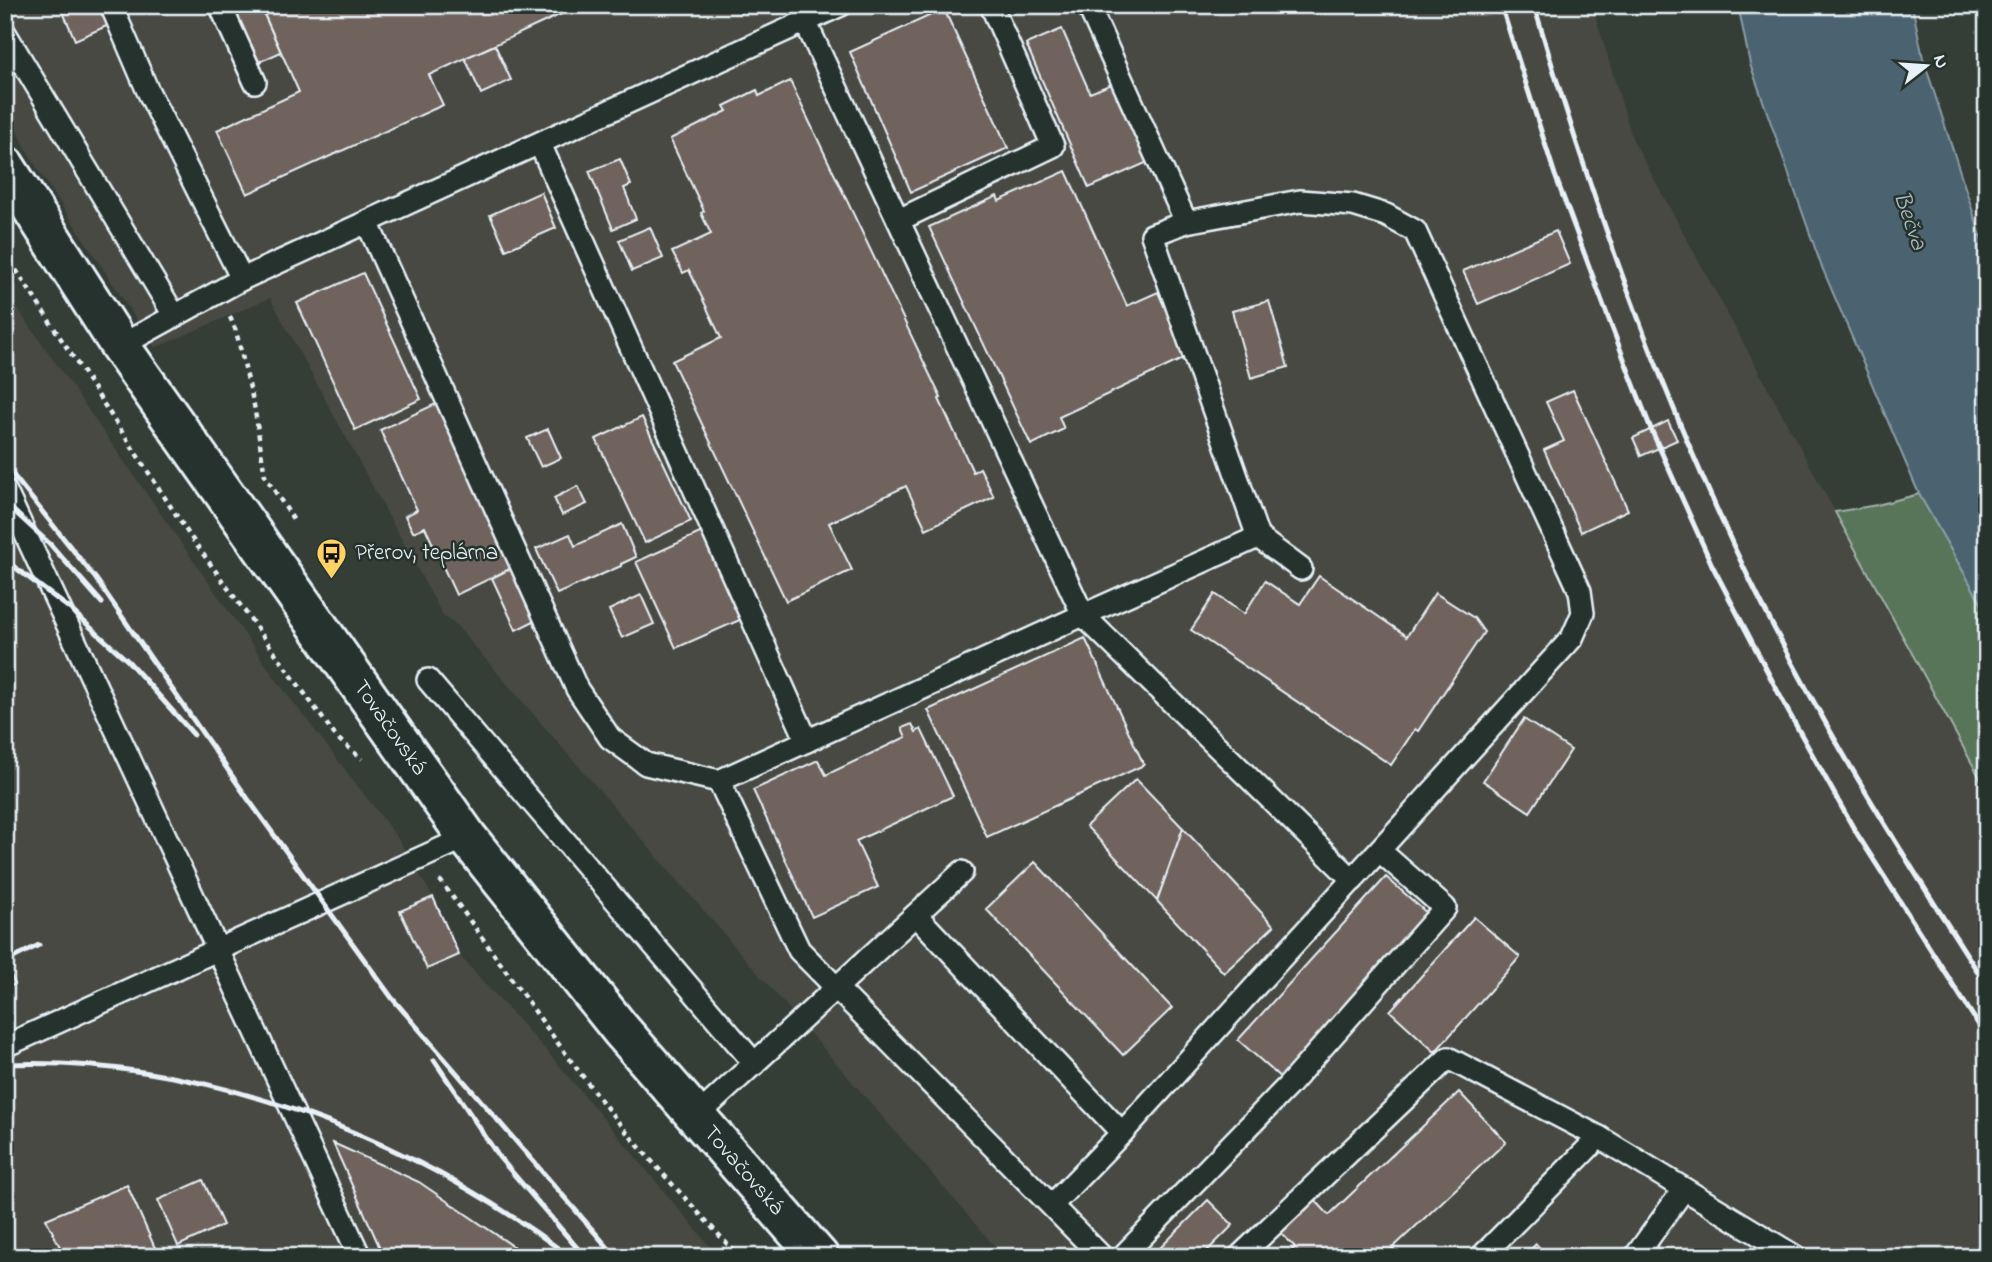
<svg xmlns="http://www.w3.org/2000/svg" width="1992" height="1262" font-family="'Indie Flower',sans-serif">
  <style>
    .built { fill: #474942 }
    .green { fill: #58745a; stroke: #a0b2a9; stroke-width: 2 }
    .water { fill: #4b646f; stroke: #8a9ca6; stroke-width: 2 }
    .building { fill: #70645d; stroke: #e8f1f8; stroke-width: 2 }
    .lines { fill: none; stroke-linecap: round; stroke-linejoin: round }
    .service-casing { stroke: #e8f1f8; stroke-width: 26 }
    .secondary-casing { stroke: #e8f1f8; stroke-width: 44 }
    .path { stroke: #e8f1f8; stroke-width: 4.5; stroke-dasharray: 5 5; stroke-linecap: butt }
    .service { stroke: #26332d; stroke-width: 21 }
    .secondary { stroke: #26332d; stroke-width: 38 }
    .rail { stroke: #e8f1f8; stroke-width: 5 }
    .labels { text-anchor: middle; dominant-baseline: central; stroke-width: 5; stroke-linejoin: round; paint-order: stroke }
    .poi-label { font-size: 23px; fill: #e8f1f8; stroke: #26332d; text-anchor: start }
    .street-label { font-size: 23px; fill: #e8f1f8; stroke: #26332d }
    .water-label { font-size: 24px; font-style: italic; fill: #a9b9c1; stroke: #26332d }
  </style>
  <rect width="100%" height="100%" fill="#353d37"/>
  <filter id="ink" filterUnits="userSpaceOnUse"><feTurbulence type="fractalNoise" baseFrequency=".0143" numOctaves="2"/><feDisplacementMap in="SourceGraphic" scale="14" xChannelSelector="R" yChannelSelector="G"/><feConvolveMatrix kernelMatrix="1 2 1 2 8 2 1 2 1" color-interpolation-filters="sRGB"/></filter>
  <g filter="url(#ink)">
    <!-- built -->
    <g class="built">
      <path d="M 5,5 L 1592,5 L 1633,140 L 1987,791 L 1987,1257 L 1004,1257 L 456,625 L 442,614 L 270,298 L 155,348 L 37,168 L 5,110 Z"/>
      <path d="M 5,285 L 18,309 L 280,685 L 397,837 L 433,897 L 459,955 L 552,1057 L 719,1257 L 5,1257 Z"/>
    </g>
    <!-- green -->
    <path class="green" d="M 1919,494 L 1987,613 L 1987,791 L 1835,512 L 1877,505 Z"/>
    <!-- water -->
    <path class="water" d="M 1738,5 L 1912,5 L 1923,58 L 1987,255 L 1987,613 L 1919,494 L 1821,265 L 1750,64 Z"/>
    <!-- building -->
    <g class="building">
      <path d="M 60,5 L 100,5 L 109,25 L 75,40 Z"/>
      <path d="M 226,5 L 260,5 L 281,52 L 259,62 L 251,44 L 245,46 Z"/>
      <path d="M 260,5 L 581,5 L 429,75 L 443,105 L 247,194 L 217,130 L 299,92 Z"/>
      <path d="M 944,9 L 1008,148 L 911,192 L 850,52 Z"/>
      <path d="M 1062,29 L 1090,93 L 1114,83 L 1148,162 L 1089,188 L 1026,44 Z"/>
      <path d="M 495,45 L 511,80 L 481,94 L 465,58 Z"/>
      <path d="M 790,81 L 941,398 L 939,399 L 973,472 L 980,468 L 994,497 L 926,529 L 906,486 L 829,523 L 852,570 L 786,601 L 672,361 L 721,338 L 689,270 L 683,273 L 672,252 L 711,234 L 701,213 L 704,211 L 670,139 L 727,111 L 724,106 L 757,90 L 759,96 Z"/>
      <path d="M 620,159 L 631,185 L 624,188 L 636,219 L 613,229 L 589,171 Z"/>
      <path d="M 1066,171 L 1127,306 L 1158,292 L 1187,357 L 1059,417 L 1064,429 L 1031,445 L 929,227 L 997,196 L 999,201 Z"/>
      <path d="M 541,192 L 556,228 L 506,250 L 490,215 Z"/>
      <path d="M 650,227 L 663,258 L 632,271 L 619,240 Z"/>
      <path d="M 1556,231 L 1570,264 L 1478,304 L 1463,271 Z"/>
      <path d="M 363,273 L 421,399 L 355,430 L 297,303 Z"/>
      <path d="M 1269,301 L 1288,367 L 1251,378 L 1232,311 Z"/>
      <path d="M 1573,390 L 1628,510 L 1581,532 L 1544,450 L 1564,441 L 1546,402 Z"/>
      <path d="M 442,401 L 518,565 L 456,595 L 425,527 L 413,532 L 405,516 L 417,510 L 380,430 Z"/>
      <path d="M 642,417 L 691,521 L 645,543 L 596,439 Z"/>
      <path d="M 1668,421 L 1677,440 L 1641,456 L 1633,438 Z"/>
      <path d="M 548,429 L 561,458 L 541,467 L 527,438 Z"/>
      <path d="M 578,486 L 587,504 L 562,515 L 554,498 Z"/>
      <path d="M 622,524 L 636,557 L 621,564 L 621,566 L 557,594 L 536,549 L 570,534 L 575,546 Z"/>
      <path d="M 702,532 L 742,619 L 676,648 L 636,562 Z"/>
      <path d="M 518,565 L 542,617 L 516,630 L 492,578 Z"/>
      <path d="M 1319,576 L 1407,636 L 1435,593 L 1474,618 L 1484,632 L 1418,731 L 1415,729 L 1391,765 L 1191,630 L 1215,594 L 1244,614 L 1265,581 L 1300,604 Z"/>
      <path d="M 641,595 L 654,624 L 622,638 L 609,610 Z"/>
      <path d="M 1085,638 L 1144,765 L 987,837 L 928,710 Z"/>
      <path d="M 1524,719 L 1571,750 L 1530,812 L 1483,781 Z"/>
      <path d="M 912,724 L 916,732 L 921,729 L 953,796 L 856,841 L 878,887 L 812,917 L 753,790 L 818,760 L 826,775 L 906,737 L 902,728 Z"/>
      <path d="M 1136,779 L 1183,828 L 1157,901 L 1086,826 Z"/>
      <path d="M 1183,828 L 1274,926 L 1224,973 L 1157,901 Z"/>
      <path d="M 1035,862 L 1172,1008 L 1123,1055 L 986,909 Z"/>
      <path d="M 1386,877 L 1428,914 L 1281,1078 L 1238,1040 Z"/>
      <path d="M 433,897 L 459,955 L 427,969 L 400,911 Z"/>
      <path d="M 1474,917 L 1520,957 L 1435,1052 L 1390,1011 Z"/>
      <path d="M 5,962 L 15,984 L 5,989 Z"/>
      <path d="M 1459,1092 L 1506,1142 L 1383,1257 L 1284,1257 L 1295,1247 L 1280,1232 L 1315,1200 L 1329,1215 Z"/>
      <path d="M 333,1143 L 419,1182 L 529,1257 L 384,1257 Z"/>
      <path d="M 203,1180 L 223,1225 L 178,1246 L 158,1200 Z"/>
      <path d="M 127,1185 L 159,1257 L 45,1257 L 44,1253 L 60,1247 L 46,1219 Z"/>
      <path d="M 1208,1200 L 1233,1225 L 1201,1257 L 1151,1257 Z"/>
      <path d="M 1536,1244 L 1548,1257 L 1523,1257 Z"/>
    </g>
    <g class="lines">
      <defs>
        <g id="service">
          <path d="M 111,5 L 147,89 L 242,279"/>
          <path d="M 220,5 L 255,82"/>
          <path d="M 1088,5 L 1186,222"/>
          <path d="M 805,21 L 1083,615 L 1258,537 L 1301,569"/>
          <path d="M 5,33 L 174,315"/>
          <path d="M 540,144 L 807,741"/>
          <path d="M 899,220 L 1053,146 L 991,5"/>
          <path d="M 367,222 L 577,689 L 610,738 L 646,764 L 719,781"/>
          <path d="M 120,346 L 242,279 L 841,5"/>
          <path d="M 5,490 L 360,1257"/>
          <path d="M 428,680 L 755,1064"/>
          <path d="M 916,915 L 1122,1133 L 1052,1205"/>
          <path d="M 5,1046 L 467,837"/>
          <path d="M 696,1117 L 962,872"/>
          <path d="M 1122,1133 L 1572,638 L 1583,613 L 1580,591 L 1415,231 L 1386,215 L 1353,205 L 1300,201 L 1186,222 L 1152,235 L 1258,537"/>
          <path d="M 1599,1137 L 1796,1257"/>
          <path d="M 1102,1257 L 799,950 L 719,781 L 1083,615 L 1353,880"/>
          <path d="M 1122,1257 L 1288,1086 L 1445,908 L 1380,851"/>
          <path d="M 1239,1257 L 1448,1058 L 1599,1137 L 1481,1257"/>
          <path d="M 1635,1257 L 1684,1189"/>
        </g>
        <g id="secondary">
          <path id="s1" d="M 5,166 L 120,346 L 467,837 L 621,1030 L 819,1257"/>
        </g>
      </defs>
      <!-- service casing -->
      <use href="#service" class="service-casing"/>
      <!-- secondary casing -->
      <use href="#secondary" class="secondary-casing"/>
      <!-- path -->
      <g class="path">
        <path d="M 5,253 L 190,536 L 337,738 L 362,759"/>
        <path d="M 230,317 L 236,331 L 254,405 L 265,476 L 295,522"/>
        <path d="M 440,880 C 496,955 549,1034 607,1108 C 648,1160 695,1208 739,1257"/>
      </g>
      <!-- service -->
      <use href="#service" class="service"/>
      <!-- secondary -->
      <use href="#secondary" class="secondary"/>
      <!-- rail -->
      <g class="rail">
        <path d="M 1501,5 L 1555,175 L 1611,325 L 1651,429 L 1712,565 L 1788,711 L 1854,829 L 1987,1038"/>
        <path d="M 1534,5 C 1588,190 1653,372 1734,547 C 1806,700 1895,844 1987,986"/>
        <path d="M 5,465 L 96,579 L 248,799 L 392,998 L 616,1257"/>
        <path d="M 5,503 L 50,544 L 102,603"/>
        <path d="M 5,560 L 69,608 L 128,661 L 194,735"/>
        <path d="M 5,962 L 39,945"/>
        <path d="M 434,1060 L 499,1157 L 585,1257"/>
        <path d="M 5,1064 C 205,1056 412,1138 570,1257"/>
      </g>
    </g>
  </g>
  <!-- icons -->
  <defs>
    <symbol id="bus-pin" viewBox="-11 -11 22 30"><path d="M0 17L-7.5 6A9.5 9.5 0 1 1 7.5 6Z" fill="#ffd166" stroke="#26332d"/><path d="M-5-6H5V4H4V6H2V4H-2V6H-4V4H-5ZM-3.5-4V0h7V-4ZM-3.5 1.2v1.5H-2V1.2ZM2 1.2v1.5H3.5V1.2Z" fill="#111"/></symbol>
  </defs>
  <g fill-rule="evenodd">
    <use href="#bus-pin" x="314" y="536" width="35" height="47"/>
  </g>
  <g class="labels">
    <!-- poi labels -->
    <g class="poi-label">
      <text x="355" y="553">Přerov, teplárna</text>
    </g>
    <!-- street labels -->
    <g class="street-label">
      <text stroke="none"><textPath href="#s1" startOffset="681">Tovačovská</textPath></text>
      <text stroke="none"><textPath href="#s1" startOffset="1248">Tovačovská</textPath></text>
    </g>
    <!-- water labels -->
    <g class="water-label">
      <text transform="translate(1909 221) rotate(71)">Bečva</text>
    </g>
  </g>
  <!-- margin -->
  <rect width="1992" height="1262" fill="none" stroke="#26332d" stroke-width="28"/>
  <rect x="14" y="14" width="1964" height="1234" fill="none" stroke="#e8f1f8" stroke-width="2.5" filter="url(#ink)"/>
  <!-- north arrow -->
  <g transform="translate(1926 66) rotate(73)" stroke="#26332d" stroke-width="5" paint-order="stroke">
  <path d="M0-5L12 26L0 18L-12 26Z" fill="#e8f1f8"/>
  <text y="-10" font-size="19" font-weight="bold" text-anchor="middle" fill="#e8f1f8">N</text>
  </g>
</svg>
